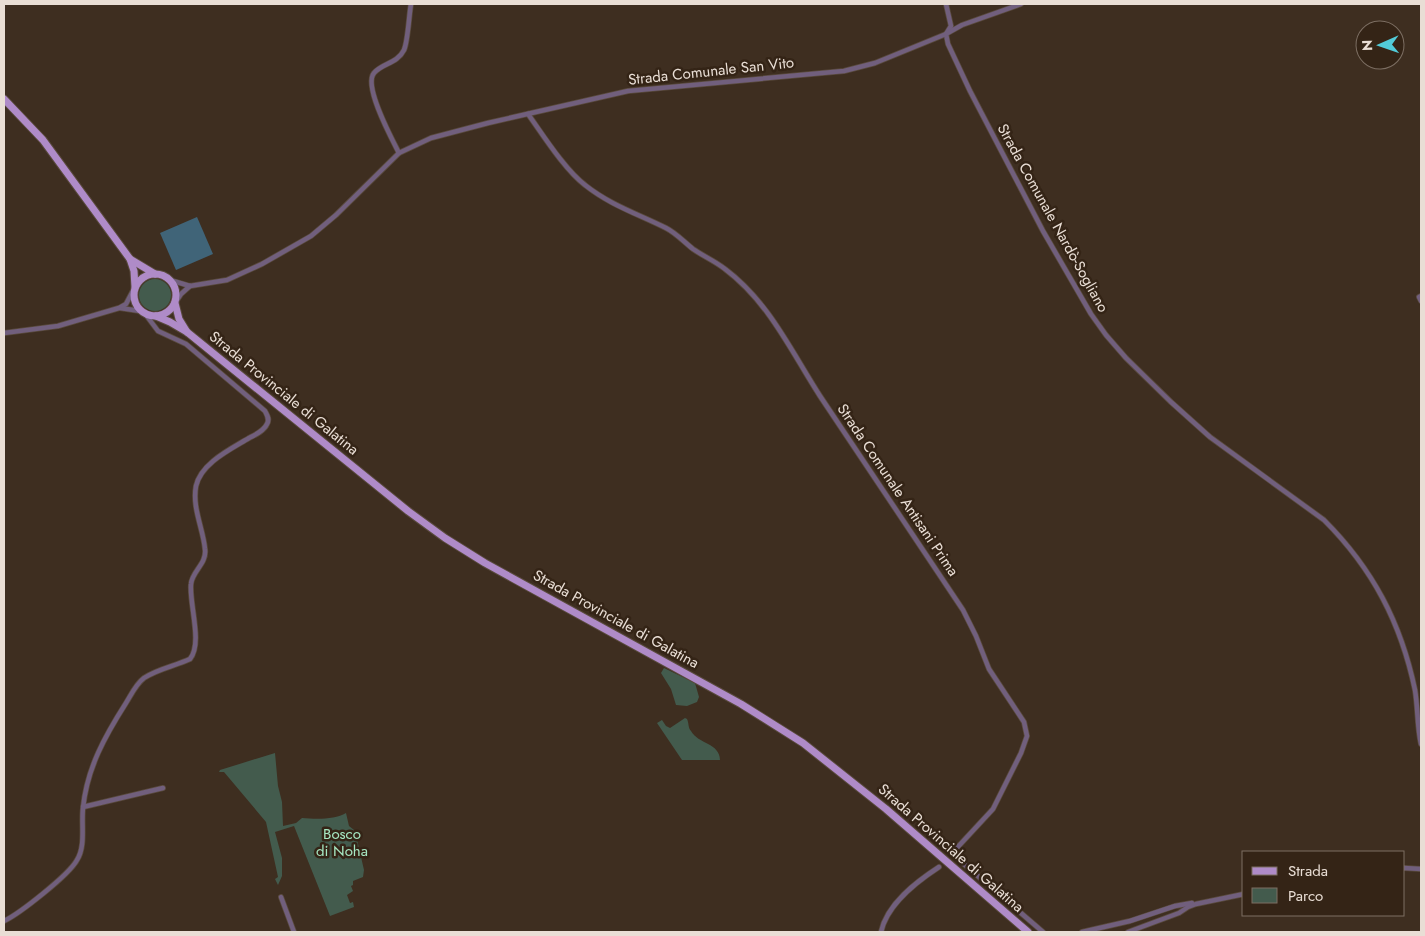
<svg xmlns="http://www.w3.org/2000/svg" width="1425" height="936" font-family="Jost,sans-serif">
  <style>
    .green { fill: #435b4d }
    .water { fill: #406478 }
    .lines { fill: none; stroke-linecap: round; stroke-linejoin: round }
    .minor-casing { stroke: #594a3d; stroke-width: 6 }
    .primary-casing { stroke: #594a3d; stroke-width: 9 }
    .minor { stroke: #715f7d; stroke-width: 4.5 }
    .primary { stroke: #af8bc8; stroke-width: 7 }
    .labels { text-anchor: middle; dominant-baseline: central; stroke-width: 5; stroke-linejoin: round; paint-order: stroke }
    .street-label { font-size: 15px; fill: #e9ded5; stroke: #342416 }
    .park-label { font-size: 15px; fill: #a7e8c3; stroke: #342416 }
  </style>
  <rect width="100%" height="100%" fill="#3e2e20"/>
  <!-- green -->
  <g class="green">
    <circle cx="155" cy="295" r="16"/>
    <path d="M 664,668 L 695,683 L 699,697 L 697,702 L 687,706 L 676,705 L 671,689 L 661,673 Z"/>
    <path d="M 685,718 L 687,719 C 689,723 688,728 691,731 C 698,744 720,743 720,760 L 682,760 L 657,723 L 662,720 L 666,726 L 670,728 Z"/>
    <path d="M 275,753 L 278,786 L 282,802 L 283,826 L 296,823 L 302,818 C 315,819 335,820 346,813 L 349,826 L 354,830 L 356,835 L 364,870 L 363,877 L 353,881 L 353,885 L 351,886 L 353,891 L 347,895 L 350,903 L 353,902 L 354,907 L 330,916 L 294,826 L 275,832 L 282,858 L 282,876 L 278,885 L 275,879 L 278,877 L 266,822 L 224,772 L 219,772 L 220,770 Z"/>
  </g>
  <!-- water -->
  <path class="water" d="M 197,217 L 213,254 L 176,270 L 160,233 Z"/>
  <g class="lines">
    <defs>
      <g id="minor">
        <path d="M 946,4 L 951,26 L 946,34 L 948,44 L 970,91 L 1043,231 L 1091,314 L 1106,335 L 1126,358 L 1171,402 L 1210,437 L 1324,520 C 1373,569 1401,623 1415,690 C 1418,708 1417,726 1421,744"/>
        <path d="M 528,114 C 543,135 565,170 585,185 C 610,205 638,214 666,228 C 676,233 684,242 693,249 C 703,256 715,261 725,269 C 769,302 791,351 820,396 L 963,610 L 976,636 L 989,669 L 1024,722 L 1027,736 L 1021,753 L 993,809 L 955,850 L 954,854 L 957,858 L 1043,932"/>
        <path d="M 399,153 C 392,139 363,86 374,73 C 382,63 397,64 404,50 C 408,41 409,15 411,4"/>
        <path d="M 170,280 L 190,286 L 227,280 L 262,264 L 311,236 L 336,215 L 399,153 L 431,138 L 488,123 L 628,91 L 844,71 L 875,63 L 946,34 L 962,25 L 1021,4"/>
        <path d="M 1421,296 L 1419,297 L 1421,301"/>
        <path d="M 175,303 L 181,294 L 190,286"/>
        <path d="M 120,308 L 140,311"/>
        <path d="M 4,333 L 58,326 L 119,308 L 126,304 L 135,287"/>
        <path d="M 83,807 L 163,788"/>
        <path d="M 1404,868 L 1421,869"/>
        <path d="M 281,897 L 294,932"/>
        <path d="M 4,921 C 19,914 69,875 77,860 C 86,846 81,824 83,808 C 87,768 105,736 126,703 C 131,695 136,684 144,678 C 157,669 175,666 190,659 C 203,643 189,604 191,584 C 192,571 207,564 205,549 C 203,528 192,508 196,486 C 201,463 231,449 249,438 C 255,435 264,431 267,424 C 270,419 267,415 265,411 L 186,344 L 158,331 L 146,315"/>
        <path d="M 881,932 C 887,904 916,882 939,867"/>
        <path d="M 1082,932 L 1130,921 L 1175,906 L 1192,903"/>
        <path d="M 1128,932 L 1179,913 L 1188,907 L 1196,904 L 1244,894"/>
      </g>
      <g id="primary">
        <path d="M 4,99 L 43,140 L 130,259 L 155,274"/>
        <path d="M 130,259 L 134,271 L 135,287"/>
        <circle cx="155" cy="295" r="21"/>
        <path d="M 175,303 L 179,319 L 187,332"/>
        <path d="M 156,316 L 170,322 L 187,332 L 408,511 L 445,538 L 485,563 L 741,704 L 803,743 L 886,809 L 1028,932"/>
      </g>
    </defs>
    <!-- minor casing -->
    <use href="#minor" class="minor-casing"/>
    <!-- primary casing -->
    <use href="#primary" class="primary-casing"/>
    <!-- minor -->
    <use href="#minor" class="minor"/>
    <!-- primary -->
    <use href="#primary" class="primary"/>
  </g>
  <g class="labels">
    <!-- street labels -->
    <g class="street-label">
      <text transform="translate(711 71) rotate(-6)">Strada Comunale San Vito</text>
      <text transform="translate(1053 218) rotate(61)">Strada Comunale Nardò-Sogliano</text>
      <text transform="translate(284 393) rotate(39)">Strada Provinciale di Galatina</text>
      <text transform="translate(898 490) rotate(56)">Strada Comunale Antisani Prima</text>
      <text transform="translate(616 619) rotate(29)">Strada Provinciale di Galatina</text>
      <text transform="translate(951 848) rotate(41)">Strada Provinciale di Galatina</text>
    </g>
    <!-- park labels -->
    <g class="park-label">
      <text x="342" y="834">Bosco<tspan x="342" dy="17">di Noha</tspan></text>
    </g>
  </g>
  <!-- border -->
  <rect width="1425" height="936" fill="none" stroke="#e9ded5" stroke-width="10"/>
  <!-- legend -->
  <rect x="1242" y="851" width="162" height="65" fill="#342416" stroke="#7c6e62"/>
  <rect x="1252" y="867" width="25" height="8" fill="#af8bc8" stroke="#7c6e62"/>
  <text x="1288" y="876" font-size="15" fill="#e9ded5">Strada</text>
  <rect x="1252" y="888" width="25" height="15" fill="#435b4d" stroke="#7c6e62"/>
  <text x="1288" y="901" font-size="15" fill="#e9ded5">Parco</text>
  <!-- north arrow -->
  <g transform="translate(1380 45) rotate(268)"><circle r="24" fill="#342416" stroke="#7c6e62"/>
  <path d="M0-4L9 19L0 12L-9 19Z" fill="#52cbd8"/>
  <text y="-8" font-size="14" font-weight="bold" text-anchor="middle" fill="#e9ded5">N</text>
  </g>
</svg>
